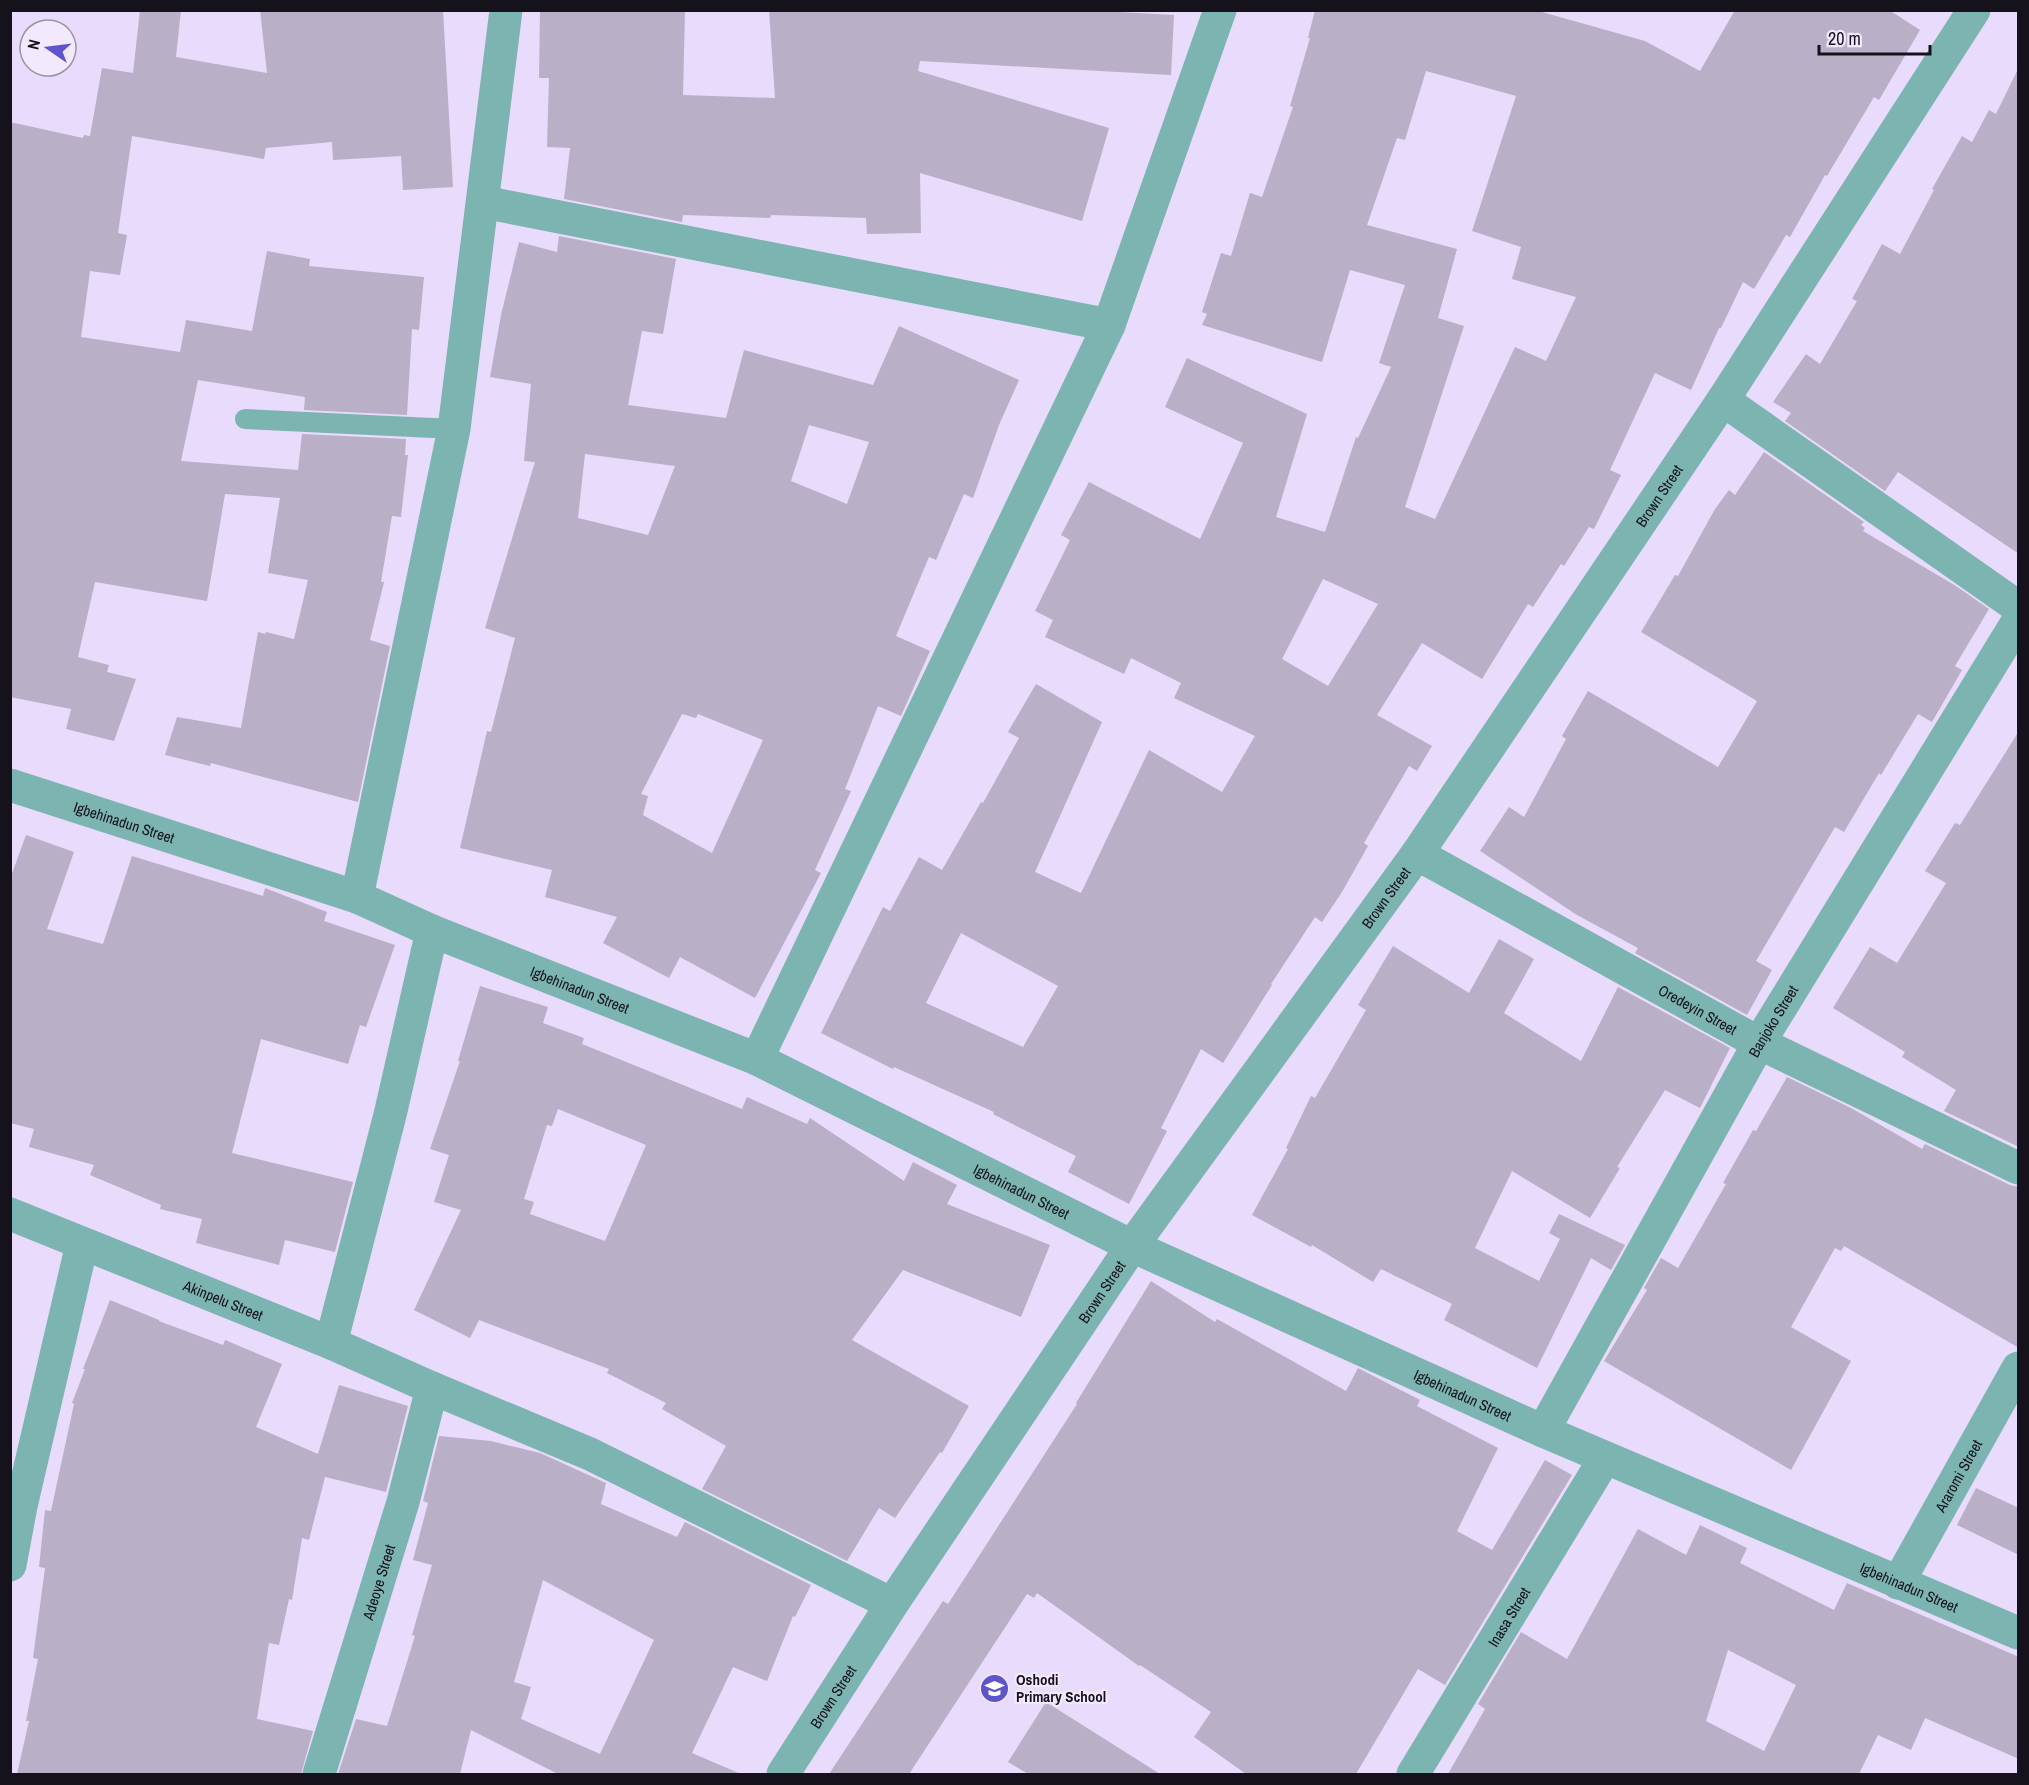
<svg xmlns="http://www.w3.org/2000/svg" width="2029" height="1785" font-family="'Archivo Narrow',sans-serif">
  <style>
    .built { fill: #e9dbfc; fill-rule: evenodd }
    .building { fill: #b9afc7; fill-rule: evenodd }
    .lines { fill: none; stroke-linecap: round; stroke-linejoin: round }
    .service { stroke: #7cb4b2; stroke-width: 20 }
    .minor { stroke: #7cb4b2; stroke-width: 33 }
    .tertiary { stroke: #7cb4b2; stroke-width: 33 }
    .labels { text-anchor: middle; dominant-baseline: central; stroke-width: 4.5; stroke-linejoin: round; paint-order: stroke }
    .street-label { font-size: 15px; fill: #16121b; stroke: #f2e9fe }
    .poi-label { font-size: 15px; font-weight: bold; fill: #16121b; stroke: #f2e9fe; text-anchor: start }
  </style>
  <rect width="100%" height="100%" fill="#f2e9fe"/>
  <!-- built -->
  <path class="built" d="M 11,11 L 2018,11 L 2018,1774 L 11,1774 ZM 30,30 L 66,30 L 66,66 L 30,66 Z"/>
  <!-- building -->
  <g class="building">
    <path d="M 140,10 L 181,10 L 176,57 L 267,73 L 260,10 L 443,10 L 453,187 L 403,190 L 401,156 L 333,160 L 332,142 L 266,148 L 264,159 L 132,136 L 118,233 L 127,235 L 120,275 L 90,271 L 81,337 L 180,352 L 186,320 L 252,331 L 267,251 L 310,259 L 309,266 L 424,277 L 419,330 L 412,329 L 407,415 L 304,410 L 305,397 L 198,380 L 181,461 L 298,470 L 302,434 L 406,439 L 405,455 L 408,455 L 401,517 L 392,516 L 381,582 L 384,582 L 370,640 L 390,646 L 358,802 L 211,763 L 210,766 L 165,755 L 177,717 L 241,728 L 258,632 L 265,634 L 266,632 L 294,639 L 308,580 L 268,573 L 280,498 L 225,494 L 207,601 L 95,582 L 78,657 L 109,665 L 107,672 L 136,679 L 114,741 L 66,729 L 71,709 L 10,697 L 10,122 L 83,138 L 84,135 L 90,136 L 102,68 L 133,73 Z"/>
    <path d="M 540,10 L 685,10 L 683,95 L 775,98 L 769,10 L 1082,10 L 1174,15 L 1171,75 L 920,61 L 918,71 L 1109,128 L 1082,221 L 920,173 L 921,233 L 867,234 L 866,218 L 771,215 L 770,218 L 683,215 L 682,222 L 564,199 L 570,148 L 547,147 L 549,78 L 539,78 Z"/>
    <path d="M 1315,10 L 1535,10 L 1645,41 L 1700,71 L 1735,10 L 1889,10 L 1920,30 L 1879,100 L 1874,97 L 1827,176 L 1825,175 L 1790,237 L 1786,235 L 1754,289 L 1743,282 L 1721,328 L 1719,328 L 1691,390 L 1655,373 L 1610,470 L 1621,475 L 1594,529 L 1589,527 L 1564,566 L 1561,564 L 1533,607 L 1528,604 L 1482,679 L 1422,643 L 1377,715 L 1432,746 L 1417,771 L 1409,766 L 1364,843 L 1368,846 L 1342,892 L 1322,922 L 1315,917 L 1271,984 L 1272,985 L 1223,1063 L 1201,1049 L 1161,1128 L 1167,1131 L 1129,1204 L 1068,1172 L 1076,1156 L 993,1114 L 994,1112 L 894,1067 L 893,1069 L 821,1033 L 883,907 L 890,911 L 919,857 L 942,870 L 981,802 L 983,803 L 1019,738 L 1008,732 L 1036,684 L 1102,722 L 1035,872 L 1081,893 L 1149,750 L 1222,792 L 1255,736 L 1174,698 L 1181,683 L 1131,658 L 1124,674 L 1045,637 L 1053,620 L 1035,611 L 1070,540 L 1061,535 L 1089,482 L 1200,539 L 1243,443 L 1165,407 L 1187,358 L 1307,414 L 1276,517 L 1325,532 L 1356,437 L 1358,438 L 1391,367 L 1379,363 L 1405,285 L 1350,270 L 1322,362 L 1202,325 L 1207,314 L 1202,312 L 1221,253 L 1231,256 L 1250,193 L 1262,197 L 1293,107 L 1290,106 L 1310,38 L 1308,38 ZM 1426,71 L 1516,96 L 1472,231 L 1521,247 L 1512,279 L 1576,297 L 1546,361 L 1515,347 L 1435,519 L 1405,507 L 1464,326 L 1438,318 L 1457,249 L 1367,225 L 1397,138 L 1405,140 ZM 1323,579 L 1378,604 L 1328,686 L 1282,659 ZM 961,933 L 1058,986 L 1023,1047 L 926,1003 Z"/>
    <path d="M 2019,67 L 2019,554 L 1898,472 L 1885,491 L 1785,421 L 1791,413 L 1773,402 L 1806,354 L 1820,364 L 1857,301 L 1852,299 L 1882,244 L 1900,254 L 1934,190 L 1932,189 L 1962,136 L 1972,142 L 1989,110 L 1996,114 Z"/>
    <path d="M 559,236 L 676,259 L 663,334 L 642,331 L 628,405 L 726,418 L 744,350 L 873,385 L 899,326 L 1019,380 L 999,425 L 973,498 L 964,494 L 936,560 L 929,557 L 896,636 L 930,651 L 901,716 L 878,706 L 845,789 L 851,791 L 815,870 L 821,873 L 755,998 L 680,957 L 669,978 L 603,943 L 617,917 L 545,897 L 552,870 L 460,848 L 487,731 L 491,732 L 515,638 L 485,628 L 535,462 L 524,461 L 531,384 L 490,377 L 501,315 L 519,242 L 557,252 ZM 809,425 L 869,442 L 847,504 L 791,481 ZM 585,454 L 675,466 L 648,535 L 578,518 ZM 682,714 L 696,718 L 698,714 L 763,740 L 712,853 L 643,815 L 648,796 L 641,794 Z"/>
    <path d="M 1764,452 L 1864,522 L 1861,525 L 1865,528 L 1863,531 L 1956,586 L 1989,609 L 1955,666 L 1962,670 L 1932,722 L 1918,714 L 1881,775 L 1879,773 L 1844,832 L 1835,827 L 1756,961 L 1772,970 L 1747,1015 L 1635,953 L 1638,948 L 1577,915 L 1480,851 L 1509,807 L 1524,817 L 1566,739 L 1562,736 L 1588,691 L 1718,767 L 1757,701 L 1641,632 L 1675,575 L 1678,576 L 1715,509 L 1729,490 L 1735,495 Z"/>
    <path d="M 2019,731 L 2019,1147 L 1944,1111 L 1956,1090 L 1902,1057 L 1905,1052 L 1833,1008 L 1870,947 L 1897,963 L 1946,883 L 1925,871 L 1955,823 L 1960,825 Z"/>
    <path d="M 26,835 L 74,852 L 47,929 L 103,944 L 132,856 L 263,896 L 265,888 L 327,912 L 324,921 L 395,945 L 366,1027 L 360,1025 L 348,1064 L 261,1039 L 232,1153 L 353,1182 L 335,1252 L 285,1240 L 279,1265 L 196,1243 L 202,1219 L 160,1209 L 161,1205 L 90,1175 L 94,1165 L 29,1147 L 34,1129 L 10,1123 L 10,879 Z"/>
    <path d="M 1499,939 L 1534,959 L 1504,1013 L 1581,1061 L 1618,987 L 1730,1048 L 1700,1108 L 1665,1090 L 1617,1167 L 1620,1168 L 1590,1218 L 1512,1171 L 1475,1248 L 1539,1281 L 1560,1239 L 1549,1233 L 1559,1214 L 1625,1245 L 1611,1270 L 1591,1258 L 1537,1368 L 1444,1320 L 1452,1304 L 1381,1269 L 1373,1282 L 1312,1245 L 1311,1247 L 1252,1215 L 1288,1149 L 1286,1148 L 1311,1096 L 1315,1098 L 1366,1010 L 1358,1005 L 1393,946 L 1469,993 Z"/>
    <path d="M 480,986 L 548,1007 L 543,1023 L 584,1038 L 582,1044 L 742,1109 L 747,1097 L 807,1124 L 810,1118 L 904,1181 L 913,1162 L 957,1185 L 947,1204 L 1050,1245 L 1021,1317 L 903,1270 L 852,1340 L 969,1406 L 942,1453 L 940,1452 L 895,1518 L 879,1508 L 847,1561 L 702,1489 L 726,1446 L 662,1409 L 666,1403 L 607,1373 L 609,1369 L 479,1320 L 470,1338 L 414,1310 L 461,1210 L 434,1202 L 449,1155 L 430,1149 L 460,1061 L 458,1061 ZM 558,1109 L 646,1145 L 605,1241 L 530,1214 L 534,1202 L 524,1199 L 547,1125 L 552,1126 Z"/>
    <path d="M 1787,1077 L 1851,1108 L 1922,1149 L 1925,1144 L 2010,1185 L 2019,1187 L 2019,1348 L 1844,1246 L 1841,1251 L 1835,1248 L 1791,1327 L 1851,1361 L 1791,1470 L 1604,1361 L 1647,1290 L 1644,1288 L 1661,1258 L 1678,1268 L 1726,1184 L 1723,1183 L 1753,1130 L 1756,1131 Z"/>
    <path d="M 1151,1281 L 1215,1322 L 1217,1319 L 1346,1391 L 1358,1368 L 1420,1400 L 1417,1406 L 1498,1448 L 1457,1531 L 1492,1550 L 1545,1460 L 1572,1475 L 1445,1685 L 1418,1669 L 1356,1774 L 1246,1774 L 1194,1737 L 1211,1712 L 1140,1665 L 1139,1666 L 1037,1593 L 1034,1598 L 1027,1594 L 909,1774 L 829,1774 L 943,1601 L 948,1604 L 1077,1404 L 1076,1403 Z"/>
    <path d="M 110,1300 L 159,1320 L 159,1321 L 223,1345 L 225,1340 L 282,1364 L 256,1427 L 318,1454 L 339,1385 L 408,1406 L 386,1492 L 325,1477 L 309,1540 L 302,1538 L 292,1600 L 289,1599 L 279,1645 L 269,1643 L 257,1719 L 313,1731 L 301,1774 L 17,1774 L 29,1721 L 26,1721 L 38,1659 L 33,1658 L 45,1568 L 39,1567 L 45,1510 L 51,1511 L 74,1404 L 72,1403 L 85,1369 L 83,1369 Z"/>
    <path d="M 439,1436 L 491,1441 L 540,1453 L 606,1483 L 601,1504 L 677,1537 L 685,1522 L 811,1585 L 795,1617 L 793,1616 L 767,1681 L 733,1667 L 692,1753 L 741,1774 L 558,1774 L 471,1730 L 460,1774 L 338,1774 L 356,1719 L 387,1726 L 415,1636 L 412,1635 L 432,1565 L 413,1560 L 428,1503 L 423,1501 ZM 543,1580 L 654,1640 L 600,1754 L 521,1719 L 531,1687 L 514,1682 Z"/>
    <path d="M 1976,1488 L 2019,1508 L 2019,1555 L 1957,1525 Z"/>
    <path d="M 1700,1525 L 1747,1548 L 1740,1563 L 1834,1610 L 1847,1583 L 2019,1657 L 2019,1759 L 1925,1718 L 1911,1750 L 1878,1735 L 1859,1774 L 1448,1774 L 1485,1709 L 1478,1704 L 1521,1632 L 1567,1659 L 1638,1529 L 1686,1555 ZM 1728,1650 L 1796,1685 L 1764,1751 L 1706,1721 Z"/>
    <path d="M 1046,1702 L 1160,1774 L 1028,1774 L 1008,1762 Z"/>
  </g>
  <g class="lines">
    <!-- service -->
    <path class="service" d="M 245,419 L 454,429"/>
    <!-- minor -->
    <g class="minor">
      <path d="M 483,202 L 1109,325"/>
      <path d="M 1723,400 L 2018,607"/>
      <path id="s1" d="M 1417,854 L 1759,1043 L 2018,1168"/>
      <path d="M 357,897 L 454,429 L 506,10"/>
      <path d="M 757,1059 L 1109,325 L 1220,10"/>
      <path id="s2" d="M 10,1214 L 331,1343"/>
      <path d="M 432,1388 L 590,1454 L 892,1604"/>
      <path id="s3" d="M 1543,1431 L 1759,1043 L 2018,621"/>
      <path d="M 10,1565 L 21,1506 L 82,1244"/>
      <path id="s4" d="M 1898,1583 L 2018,1368"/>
      <path id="s5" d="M 1413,1774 L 1605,1458"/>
    </g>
    <!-- tertiary -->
    <g class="tertiary">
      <path id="s6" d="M 10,785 L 357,897 L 432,931 L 757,1059 L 1132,1246 L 1543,1431 L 2018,1633"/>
      <path id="s7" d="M 319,1774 L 403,1502 L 432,1388 L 331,1343 L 390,1115 L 432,931"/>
      <path id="s8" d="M 783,1774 L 892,1604 L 1132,1246 L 1417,854 L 1723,400 L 1974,10"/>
    </g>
  </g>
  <!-- icons -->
  <defs>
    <symbol id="school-disc" viewBox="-11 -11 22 22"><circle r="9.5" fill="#6054cc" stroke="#f2e9fe"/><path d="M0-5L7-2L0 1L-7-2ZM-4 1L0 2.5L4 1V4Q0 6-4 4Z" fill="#fff"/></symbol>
  </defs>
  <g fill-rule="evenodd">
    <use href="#school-disc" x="978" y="1672" width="33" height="33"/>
  </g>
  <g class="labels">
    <!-- street labels -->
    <g class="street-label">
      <text stroke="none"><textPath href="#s8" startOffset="1550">Brown Street</textPath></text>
      <text stroke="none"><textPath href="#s6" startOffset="120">Igbehinadun Street</textPath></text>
      <text stroke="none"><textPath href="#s8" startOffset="1064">Brown Street</textPath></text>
      <text stroke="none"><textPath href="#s6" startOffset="606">Igbehinadun Street</textPath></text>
      <text stroke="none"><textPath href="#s1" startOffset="321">Oredeyin Street</textPath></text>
      <text stroke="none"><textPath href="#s3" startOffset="470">Banjoko Street</textPath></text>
      <text stroke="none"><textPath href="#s6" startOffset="1092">Igbehinadun Street</textPath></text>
      <text stroke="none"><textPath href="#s8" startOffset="578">Brown Street</textPath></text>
      <text stroke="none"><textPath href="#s2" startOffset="230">Akinpelu Street</textPath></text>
      <text stroke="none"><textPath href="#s6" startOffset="1578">Igbehinadun Street</textPath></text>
      <text stroke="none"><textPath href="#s4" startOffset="123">Araromi Street</textPath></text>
      <text stroke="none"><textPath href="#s7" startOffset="201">Adeoye Street</textPath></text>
      <text stroke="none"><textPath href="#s6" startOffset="2064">Igbehinadun Street</textPath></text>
      <text stroke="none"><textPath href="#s5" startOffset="184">Inasa Street</textPath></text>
      <text stroke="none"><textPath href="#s8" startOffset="92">Brown Street</textPath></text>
    </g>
    <!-- poi labels -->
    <g class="poi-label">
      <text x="1016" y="1679">Oshodi<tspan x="1016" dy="17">Primary School</tspan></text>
    </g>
  </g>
  <!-- border -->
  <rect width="2029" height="1785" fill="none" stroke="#16121b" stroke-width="24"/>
  <!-- north arrow -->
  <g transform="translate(48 48) rotate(284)"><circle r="28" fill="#f2e9fe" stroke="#9a93a3" stroke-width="1.5"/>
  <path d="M0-4.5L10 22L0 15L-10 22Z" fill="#6054cc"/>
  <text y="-9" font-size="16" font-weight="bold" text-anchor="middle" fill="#16121b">N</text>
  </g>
  <!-- scale -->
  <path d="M1819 45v9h111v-9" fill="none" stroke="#16121b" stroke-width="3"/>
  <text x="1828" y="45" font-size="18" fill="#16121b" stroke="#f2e9fe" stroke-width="4.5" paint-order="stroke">20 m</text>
</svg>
